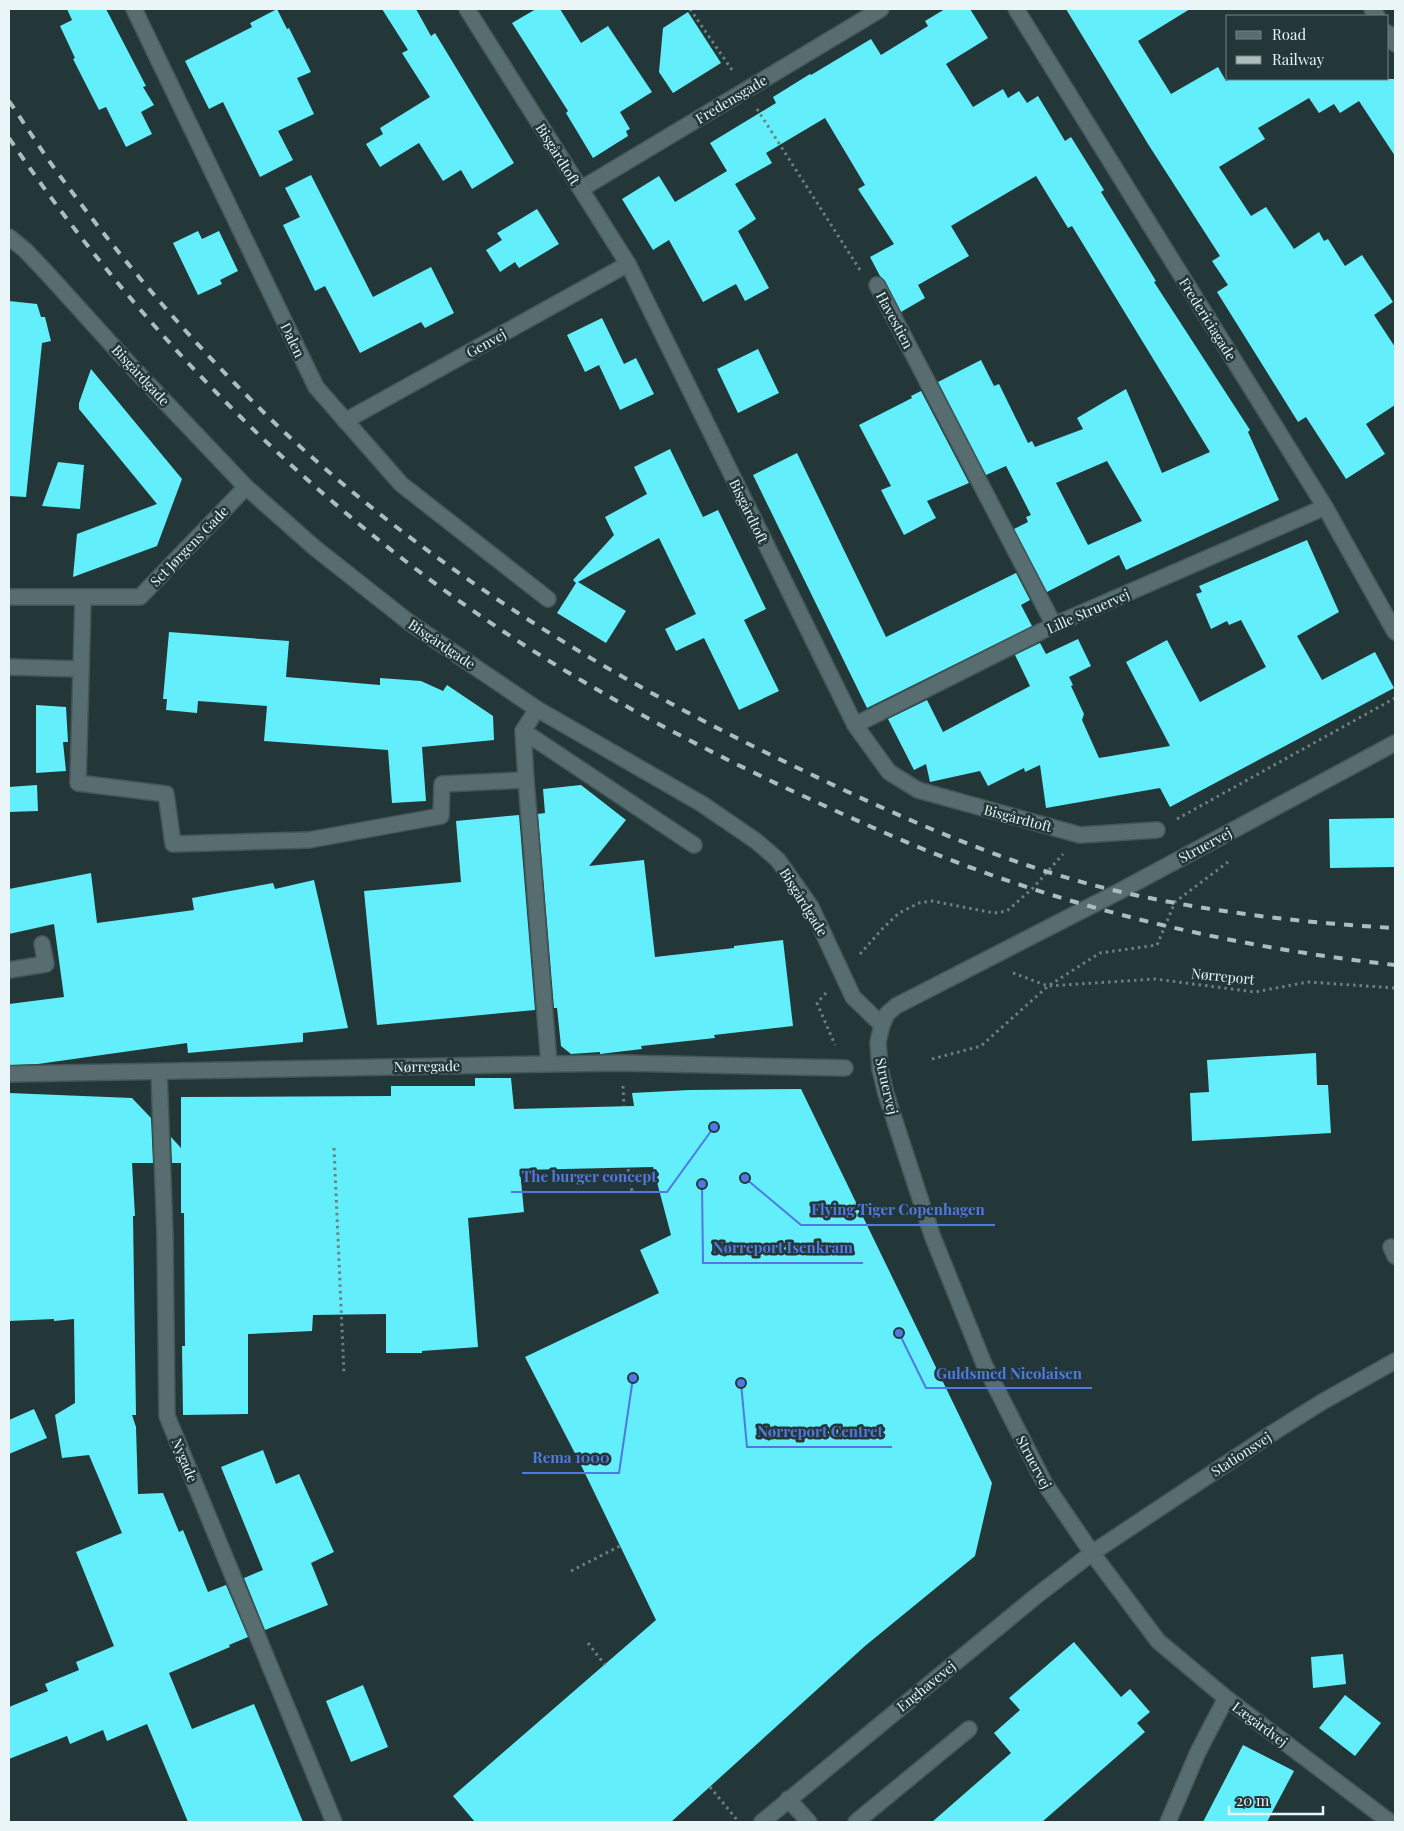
<svg xmlns="http://www.w3.org/2000/svg" width="1404" height="1831" font-family="'Playfair Display',serif">
  <style>
    .building { fill: #62eefb; fill-rule: evenodd }
    .lines { fill: none; stroke-linecap: round; stroke-linejoin: round }
    .lane-casing { stroke: #445658; stroke-width: 18 }
    .street-casing { stroke: #445658; stroke-width: 18 }
    .secondary-casing { stroke: #445658; stroke-width: 18 }
    .path { stroke: #6e7f80; stroke-width: 3; stroke-dasharray: 2.5 4; stroke-linecap: butt }
    .lane { stroke: #576d6f; stroke-width: 15 }
    .street { stroke: #576d6f; stroke-width: 15 }
    .secondary { stroke: #576d6f; stroke-width: 15 }
    .rail { stroke: #adbcbd; stroke-width: 4; stroke-dasharray: 9 9; stroke-linecap: butt }
    .labels { text-anchor: middle; dominant-baseline: central; stroke-width: 5; stroke-linejoin: round; paint-order: stroke }
    .street-label { font-size: 14px; fill: #e9f5f6; stroke: #233739 }
    .leader { fill: none; stroke: #5078e0; stroke-width: 2 }
    .callout-dot { fill: #5078e0; stroke: #233739; stroke-width: 2 }
    .callout-label { font-size: 15px; text-anchor: middle; font-weight: bold; fill: #5078e0; stroke: #233739; stroke-width: 5; stroke-linejoin: round; paint-order: stroke }
  </style>
  <rect width="100%" height="100%" fill="#233739"/>
  <!-- building -->
  <g class="building">
    <path d="M 67,9 L 106,9 L 146,86 L 143,87 L 154,105 L 141,112 L 152,134 L 126,147 L 106,107 L 99,110 L 73,59 L 75,58 L 60,26 L 72,20 Z"/>
    <path d="M 277,9 L 287,29 L 289,28 L 311,72 L 297,78 L 314,114 L 278,131 L 293,160 L 260,177 L 223,102 L 209,109 L 185,61 L 252,27 L 250,23 Z"/>
    <path d="M 382,9 L 416,9 L 431,36 L 435,33 L 514,163 L 472,189 L 461,170 L 443,181 L 419,143 L 380,167 L 366,144 L 383,134 L 380,128 L 430,97 L 402,53 L 408,50 Z"/>
    <path d="M 536,9 L 560,9 L 581,43 L 608,26 L 652,92 L 620,112 L 630,129 L 626,131 L 628,136 L 593,158 L 566,113 L 568,111 L 512,23 Z"/>
    <path d="M 945,9 L 970,9 L 988,38 L 946,64 L 973,107 L 1003,89 L 1008,98 L 1019,91 L 1027,103 L 1038,96 L 1065,141 L 1071,137 L 1104,190 L 1101,192 L 1156,281 L 1154,282 L 1250,430 L 1248,432 L 1279,500 L 1126,570 L 1119,555 L 1047,592 L 1014,529 L 1028,522 L 1026,517 L 1031,515 L 1006,466 L 986,475 L 938,382 L 981,360 L 994,386 L 999,384 L 1028,443 L 1032,441 L 1035,447 L 1083,429 L 1077,418 L 1126,389 L 1162,473 L 1210,452 L 1072,226 L 1068,228 L 1036,176 L 951,226 L 969,256 L 918,285 L 925,298 L 901,312 L 885,281 L 880,276 L 870,257 L 894,244 L 858,189 L 865,185 L 825,118 L 766,153 L 772,163 L 735,184 L 756,219 L 738,231 L 769,288 L 745,301 L 736,284 L 703,302 L 669,240 L 653,250 L 622,199 L 659,176 L 675,202 L 727,171 L 710,143 L 776,103 L 773,97 L 810,74 L 811,75 L 871,39 L 881,55 L 928,26 L 925,21 ZM 1107,461 L 1142,521 L 1088,545 L 1056,483 Z"/>
    <path d="M 1066,9 L 1190,9 L 1138,41 L 1171,94 L 1218,67 L 1226,81 L 1230,79 L 1395,79 L 1395,156 L 1359,101 L 1340,113 L 1334,104 L 1319,113 L 1309,98 L 1258,128 L 1265,139 L 1219,167 L 1251,216 L 1266,207 L 1294,249 L 1319,232 L 1324,241 L 1328,239 L 1345,266 L 1362,255 L 1393,302 L 1374,315 L 1395,347 L 1395,405 L 1366,424 L 1385,454 L 1346,479 L 1306,417 L 1298,422 L 1217,292 L 1228,285 L 1212,261 L 1220,256 L 1148,144 Z"/>
    <path d="M 688,12 L 721,63 L 673,93 L 659,72 L 663,28 Z"/>
    <path d="M 311,175 L 373,297 L 431,267 L 454,313 L 425,328 L 421,322 L 360,353 L 325,286 L 315,291 L 283,225 L 300,217 L 285,188 Z"/>
    <path d="M 537,209 L 559,244 L 519,268 L 515,262 L 500,272 L 486,250 L 502,240 L 497,233 Z"/>
    <path d="M 198,231 L 202,239 L 219,231 L 238,271 L 220,280 L 222,284 L 198,295 L 173,243 Z"/>
    <path d="M 9,301 L 37,304 L 41,317 L 45,317 L 51,341 L 42,343 L 26,497 L 9,496 Z"/>
    <path d="M 602,318 L 624,364 L 636,358 L 654,394 L 620,410 L 599,365 L 585,372 L 567,335 Z"/>
    <path d="M 758,349 L 779,393 L 738,413 L 717,369 Z"/>
    <path d="M 91,369 L 182,479 L 157,546 L 73,577 L 77,534 L 157,504 L 79,409 L 79,403 Z"/>
    <path d="M 921,391 L 969,483 L 927,501 L 936,518 L 904,535 L 881,490 L 891,486 L 859,425 L 912,398 L 911,396 Z"/>
    <path d="M 670,449 L 703,517 L 718,510 L 766,609 L 744,620 L 779,691 L 739,710 L 704,638 L 676,651 L 665,629 L 696,614 L 659,538 L 578,582 L 626,611 L 606,643 L 557,613 L 576,583 L 573,580 L 614,535 L 605,517 L 647,494 L 634,467 Z"/>
    <path d="M 797,453 L 886,637 L 1016,573 L 1030,600 L 1021,605 L 1032,626 L 867,708 L 753,475 Z"/>
    <path d="M 58,462 L 84,465 L 80,509 L 42,506 Z"/>
    <path d="M 1307,540 L 1339,612 L 1297,636 L 1322,680 L 1375,652 L 1394,688 L 1170,807 L 1160,788 L 1046,808 L 1040,765 L 1025,772 L 1024,768 L 988,786 L 980,771 L 930,782 L 926,764 L 914,770 L 888,719 L 927,700 L 943,732 L 1030,686 L 1015,655 L 1040,643 L 1046,654 L 1078,639 L 1091,666 L 1069,677 L 1073,685 L 1071,686 L 1084,714 L 1082,720 L 1099,758 L 1170,746 L 1126,662 L 1167,640 L 1200,702 L 1266,667 L 1241,620 L 1229,625 L 1227,621 L 1211,629 L 1196,594 L 1202,592 L 1199,586 Z"/>
    <path d="M 169,632 L 289,641 L 286,677 L 380,685 L 380,678 L 421,681 L 443,691 L 447,685 L 493,716 L 494,740 L 422,747 L 426,801 L 392,803 L 388,750 L 264,741 L 267,706 L 198,701 L 197,713 L 166,710 L 167,699 L 163,699 Z"/>
    <path d="M 36,705 L 66,707 L 68,742 L 63,742 L 66,771 L 36,773 Z"/>
    <path d="M 37,785 L 38,811 L 9,812 L 9,787 Z"/>
    <path d="M 581,785 L 626,820 L 589,866 L 644,860 L 655,957 L 734,948 L 734,946 L 783,940 L 793,1026 L 714,1035 L 715,1038 L 641,1046 L 642,1049 L 600,1054 L 600,1052 L 571,1054 L 561,1046 L 557,1008 L 554,1008 L 538,814 L 545,813 L 543,789 Z"/>
    <path d="M 519,815 L 535,1010 L 377,1025 L 364,891 L 461,882 L 456,821 Z"/>
    <path d="M 1395,818 L 1395,867 L 1330,868 L 1329,819 Z"/>
    <path d="M 91,873 L 97,923 L 194,910 L 192,898 L 273,883 L 275,889 L 314,880 L 348,1028 L 303,1033 L 303,1042 L 188,1053 L 187,1043 L 38,1064 L 9,1065 L 9,1004 L 64,997 L 54,924 L 9,934 L 9,889 Z"/>
    <path d="M 1316,1053 L 1317,1085 L 1328,1085 L 1331,1133 L 1192,1141 L 1190,1093 L 1209,1092 L 1207,1060 Z"/>
    <path d="M 475,1078 L 511,1078 L 514,1109 L 634,1106 L 632,1093 L 689,1090 L 801,1089 L 992,1483 L 975,1556 L 865,1646 L 671,1822 L 475,1822 L 453,1796 L 656,1620 L 580,1463 L 525,1357 L 659,1293 L 640,1250 L 671,1235 L 653,1167 L 520,1170 L 524,1212 L 468,1218 L 478,1347 L 422,1351 L 422,1353 L 386,1353 L 386,1314 L 313,1315 L 312,1331 L 248,1334 L 248,1414 L 183,1415 L 182,1346 L 185,1346 L 184,1213 L 181,1213 L 181,1163 L 172,1163 L 171,1137 L 181,1148 L 181,1097 L 391,1096 L 391,1086 L 475,1086 Z"/>
    <path d="M 9,1093 L 132,1098 L 151,1118 L 153,1163 L 132,1163 L 135,1216 L 133,1216 L 136,1415 L 132,1415 L 136,1427 L 138,1494 L 163,1493 L 179,1532 L 183,1530 L 208,1592 L 226,1585 L 248,1637 L 229,1645 L 230,1647 L 169,1673 L 192,1729 L 254,1704 L 303,1822 L 188,1822 L 147,1724 L 107,1741 L 103,1730 L 70,1744 L 67,1736 L 9,1759 L 9,1707 L 48,1691 L 45,1684 L 79,1670 L 76,1662 L 114,1646 L 76,1552 L 122,1533 L 89,1455 L 62,1458 L 55,1415 L 75,1403 L 74,1319 L 54,1321 L 54,1319 L 9,1321 Z"/>
    <path d="M 34,1409 L 47,1438 L 9,1454 L 9,1420 Z"/>
    <path d="M 263,1450 L 276,1484 L 299,1474 L 334,1552 L 311,1563 L 328,1605 L 265,1630 L 244,1578 L 263,1570 L 221,1467 Z"/>
    <path d="M 1074,1642 L 1121,1697 L 1130,1689 L 1150,1712 L 1137,1723 L 1145,1732 L 1042,1822 L 932,1822 L 1011,1753 L 994,1733 L 1020,1710 L 1009,1698 Z"/>
    <path d="M 1343,1654 L 1346,1684 L 1313,1688 L 1311,1657 Z"/>
    <path d="M 363,1685 L 388,1747 L 351,1762 L 326,1701 Z"/>
    <path d="M 1345,1695 L 1381,1723 L 1355,1756 L 1319,1728 Z"/>
    <path d="M 1243,1745 L 1294,1771 L 1267,1822 L 1203,1822 Z"/>
  </g>
  <g class="lines">
    <defs>
      <g id="lane">
        <path d="M 83,597 L 78,783 L 166,794 L 173,844 L 309,840 L 441,816 L 442,784 L 526,780 L 523,731 L 537,709"/>
        <path d="M 9,667 L 81,669"/>
        <path d="M 523,731 L 694,845"/>
        <path d="M 9,970 L 46,964 L 42,944"/>
        <path d="M 1391,1247 L 1395,1256"/>
        <path d="M 788,1799 L 809,1822"/>
        <path d="M 856,1822 L 969,1729"/>
      </g>
      <g id="street">
        <path d="M 134,9 L 316,387 L 401,484 L 548,599"/>
        <path d="M 467,9 L 628,264 L 855,725 L 889,772 L 918,790 L 1080,835 L 1157,830"/>
        <path d="M 1372,9 L 1377,16"/>
        <path d="M 1388,33 L 1395,44"/>
        <path d="M 581,189 L 881,9"/>
        <path d="M 877,285 L 1054,625"/>
        <path d="M 345,421 L 628,264"/>
        <path d="M 9,597 L 140,597 L 246,487"/>
        <path d="M 855,725 L 1054,625 L 1325,507"/>
        <path d="M 526,780 L 549,1064"/>
        <path d="M 159,1072 L 165,1236 L 167,1416 L 334,1822"/>
        <path d="M 9,1074 L 549,1064 L 623,1063 L 845,1068"/>
        <path d="M 1168,1822 L 1198,1752 L 1226,1698"/>
      </g>
      <g id="secondary">
        <path d="M 1016,9 L 1325,507 L 1395,632"/>
        <path d="M 9,237 L 25,250 L 46,272 L 132,367 L 246,487 L 315,548 L 410,623 L 537,709 L 702,804 L 756,841 L 778,860 L 811,907 L 853,997 L 882,1025"/>
        <path d="M 762,1822 L 1035,1597 L 1092,1553 L 1271,1434 L 1322,1402 L 1395,1361"/>
        <path d="M 1390,1822 L 1226,1698 L 1158,1641 L 1092,1553 L 1045,1484 L 984,1364 L 932,1235 L 886,1094 L 880,1069 L 878,1042 L 882,1025 L 887,1014 L 896,1006 L 1120,891 L 1395,743"/>
      </g>
    </defs>
    <!-- lane casing -->
    <use href="#lane" class="lane-casing"/>
    <!-- street casing -->
    <use href="#street" class="street-casing"/>
    <!-- secondary casing -->
    <use href="#secondary" class="secondary-casing"/>
    <!-- path -->
    <g class="path">
      <path d="M 690,9 L 732,70"/>
      <path d="M 757,109 L 860,270"/>
      <path d="M 1177,819 L 1395,698"/>
      <path d="M 860,954 L 883,928 L 899,913 L 919,903 L 932,901 L 994,913 L 1007,911 L 1033,888 L 1063,854"/>
      <path d="M 1013,973 L 1048,986 L 1155,979 L 1255,992 L 1308,982 L 1395,988"/>
      <path d="M 826,993 L 817,1003 L 835,1045"/>
      <path d="M 932,1059 L 981,1046 L 1048,986 L 1100,953 L 1157,945 L 1175,902 L 1228,862"/>
      <path d="M 623,1086 L 624,1106"/>
      <path d="M 334,1148 L 344,1374"/>
      <path d="M 628,1169 L 632,1191"/>
      <path d="M 571,1571 L 620,1546"/>
      <path d="M 588,1643 L 605,1665"/>
      <path d="M 710,1787 L 738,1821"/>
    </g>
    <!-- lane -->
    <use href="#lane" class="lane"/>
    <!-- street -->
    <use href="#street" class="street"/>
    <!-- secondary -->
    <use href="#secondary" class="secondary"/>
    <!-- rail -->
    <g class="rail">
      <path d="M 9,101 C 28,129 46,158 66,184 C 131,272 203,355 282,430 C 434,572 613,680 800,769 C 903,819 1009,866 1121,892 C 1211,912 1303,923 1395,928"/>
      <path d="M 9,138 C 145,339 320,513 524,645 C 608,699 697,746 788,789 C 849,817 909,845 972,868 C 1108,918 1251,949 1395,965"/>
    </g>
  </g>
  <g class="labels">
    <!-- street labels -->
    <g class="street-label">
      <text transform="translate(731 99) rotate(-31)">Fredensgade</text>
      <text transform="translate(558 154) rotate(58)">Bisgårdtoft</text>
      <text transform="translate(1208 319) rotate(58)">Fredericiagade</text>
      <text transform="translate(895 320) rotate(62)">Havestien</text>
      <text transform="translate(293 340) rotate(64)">Dalen</text>
      <text transform="translate(486 343) rotate(-29)">Genvej</text>
      <text transform="translate(141 375) rotate(47)">Bisgårdgade</text>
      <text transform="translate(749 511) rotate(64)">Bisgårdtoft</text>
      <text transform="translate(189 546) rotate(-46)">Sct Jørgens Gade</text>
      <text transform="translate(1088 611) rotate(-24)">Lille Struervej</text>
      <text transform="translate(442 644) rotate(34)">Bisgårdgade</text>
      <text transform="translate(1018 818) rotate(15)">Bisgårdtoft</text>
      <text transform="translate(1205 845) rotate(-28)">Struervej</text>
      <text transform="translate(804 902) rotate(58)">Bisgårdgade</text>
      <text transform="translate(1223 976) rotate(6)">Nørreport</text>
      <text transform="translate(427 1066) rotate(-1)">Nørregade</text>
      <text transform="translate(887 1086) rotate(77)">Struervej</text>
      <text transform="translate(1241 1454) rotate(-33)">Stationsvej</text>
      <text transform="translate(185 1460) rotate(68)">Nygade</text>
      <text transform="translate(1034 1462) rotate(62)">Struervej</text>
      <text transform="translate(926 1686) rotate(-39)">Enghavevej</text>
      <text transform="translate(1260 1724) rotate(37)">Lægårdvej</text>
    </g>
  </g>
  <!-- callouts -->
  <path class="leader" d="M714 1127L667 1192H511M745 1178L801 1225H995M702 1184L703 1263H863M899 1333L926 1388H1092M741 1383L747 1447H892M633 1378L619 1473H522"/>
  <g class="callout-dot">
    <circle cx="714" cy="1127" r="5"/>
    <circle cx="745" cy="1178" r="5"/>
    <circle cx="702" cy="1184" r="5"/>
    <circle cx="899" cy="1333" r="5"/>
    <circle cx="741" cy="1383" r="5"/>
    <circle cx="633" cy="1378" r="5"/>
  </g>
  <g class="callout-label">
    <text x="589" y="1182">The burger concept</text>
    <text x="898" y="1215">Flying Tiger Copenhagen</text>
    <text x="783" y="1253">Nørreport Isenkram</text>
    <text x="1009" y="1379">Guldsmed Nicolaisen</text>
    <text x="820" y="1437">Nørreport Centret</text>
    <text x="571" y="1463">Rema 1000</text>
  </g>
  <!-- border -->
  <rect width="1404" height="1831" fill="none" stroke="#e9f5f6" stroke-width="20"/>
  <!-- legend -->
  <rect x="1226" y="15" width="162" height="65" fill="#233739" stroke="#728385"/>
  <rect x="1236" y="31" width="25" height="8" fill="#576d6f" stroke="#728385"/>
  <text x="1272" y="40" font-size="15" fill="#e9f5f6">Road</text>
  <rect x="1236" y="56" width="25" height="8" fill="#adbcbd" stroke="#728385"/>
  <text x="1272" y="65" font-size="15" fill="#e9f5f6">Railway</text>
  <!-- scale -->
  <path d="M1229 1806v8h94v-8" fill="none" stroke="#e9f5f6" stroke-width="2.5"/>
  <text x="1236" y="1806" font-size="15" fill="#e9f5f6" stroke="#233739" stroke-width="4" paint-order="stroke">20 m</text>
</svg>
